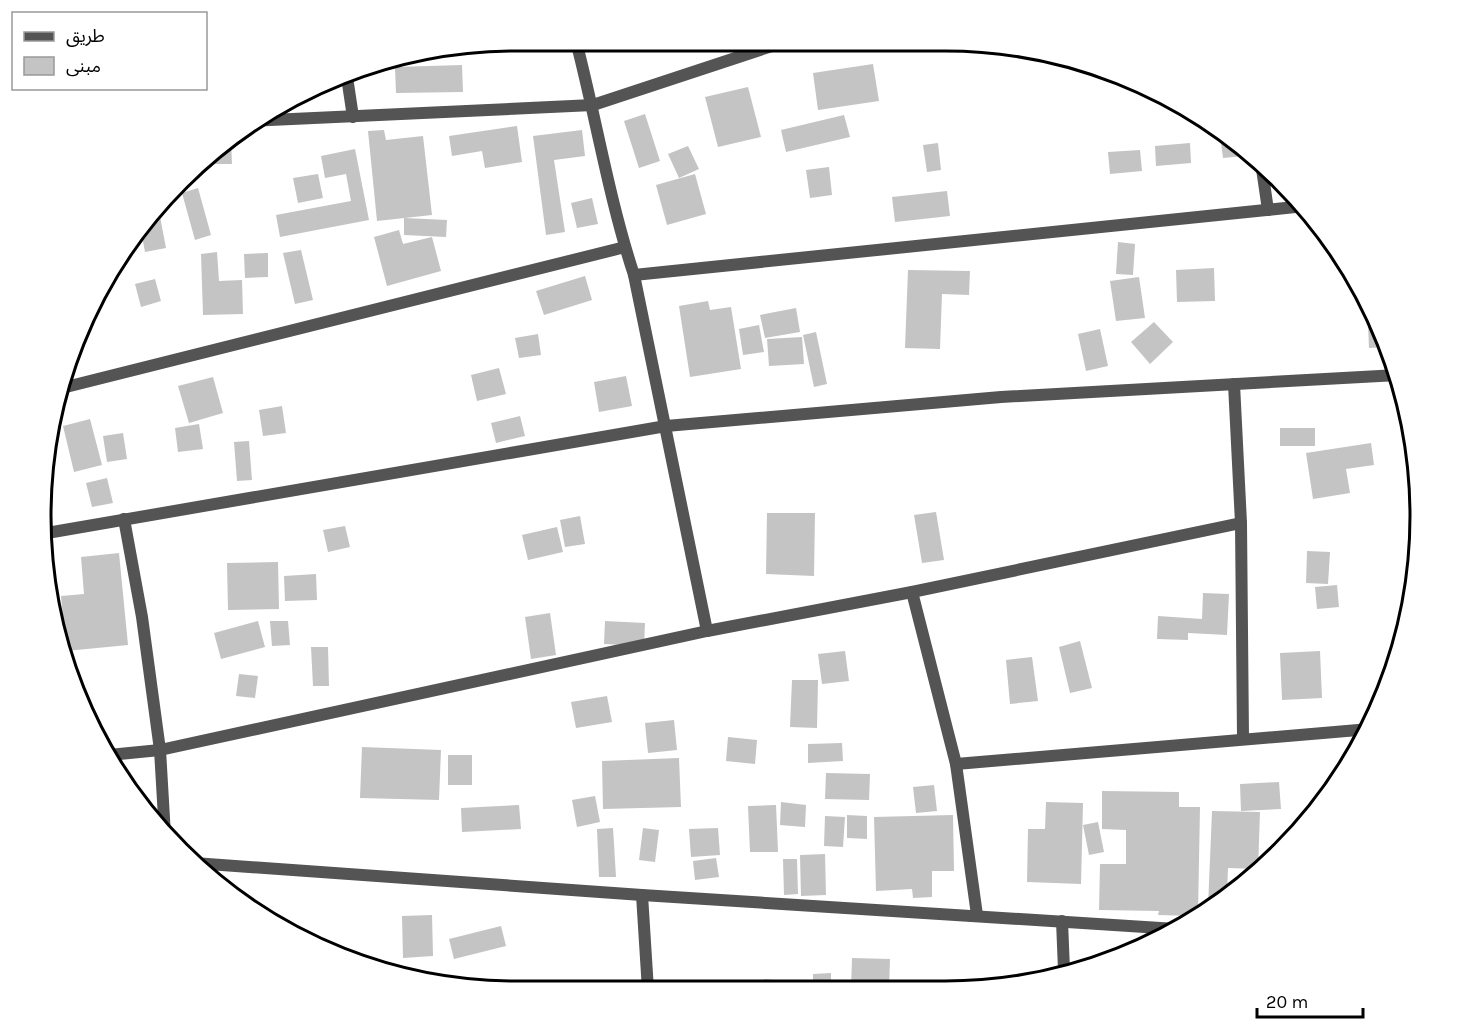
<svg xmlns="http://www.w3.org/2000/svg" width="1461" height="1032" font-family="Karla,'Noto Sans Arabic',sans-serif">
  <style>
    .building { fill: #c4c4c4 }
    .lines { fill: none; stroke-linecap: round; stroke-linejoin: round }
    .street { stroke: #545454; stroke-width: 12 }
    .rim { fill: none; stroke: #000; stroke-width: 3 }
  </style>
  <rect width="100%" height="100%" fill="#fff"/>
  <!-- building -->
  <g class="building">
    <path d="M 873,64 L 879,101 L 818,110 L 813,73 Z"/>
    <path d="M 462,65 L 463,92 L 396,93 L 395,67 Z"/>
    <path d="M 748,87 L 761,137 L 718,147 L 705,97 Z"/>
    <path d="M 645,114 L 660,161 L 639,168 L 624,121 Z"/>
    <path d="M 844,115 L 850,137 L 786,152 L 781,130 Z"/>
    <path d="M 517,126 L 522,162 L 485,168 L 482,151 L 452,156 L 449,136 Z"/>
    <path d="M 384,130 L 386,140 L 423,136 L 432,215 L 377,221 L 368,131 Z"/>
    <path d="M 582,130 L 585,156 L 554,160 L 565,232 L 546,235 L 533,136 Z"/>
    <path d="M 1220,135 L 1243,154 L 1244,156 L 1223,158 Z"/>
    <path d="M 231,139 L 232,164 L 213,164 L 213,155 Z"/>
    <path d="M 938,143 L 941,170 L 927,172 L 923,145 Z"/>
    <path d="M 1190,143 L 1191,163 L 1156,166 L 1155,146 Z"/>
    <path d="M 688,146 L 699,169 L 679,178 L 668,154 Z"/>
    <path d="M 355,149 L 369,220 L 280,237 L 276,215 L 351,201 L 346,174 L 325,178 L 321,156 Z"/>
    <path d="M 1140,150 L 1142,171 L 1110,174 L 1108,152 Z"/>
    <path d="M 829,167 L 832,195 L 810,198 L 806,170 Z"/>
    <path d="M 318,174 L 323,198 L 298,203 L 293,178 Z"/>
    <path d="M 695,174 L 706,214 L 667,225 L 656,185 Z"/>
    <path d="M 198,188 L 211,235 L 195,240 L 182,193 Z"/>
    <path d="M 947,191 L 950,216 L 895,222 L 892,197 Z"/>
    <path d="M 592,198 L 598,224 L 577,228 L 571,203 Z"/>
    <path d="M 156,206 L 158,206 L 166,248 L 145,252 L 141,231 Z"/>
    <path d="M 404,218 L 447,220 L 446,237 L 404,235 Z"/>
    <path d="M 399,230 L 403,244 L 432,237 L 441,271 L 387,286 L 374,237 Z"/>
    <path d="M 1118,242 L 1135,244 L 1133,275 L 1116,274 Z"/>
    <path d="M 301,250 L 313,300 L 295,304 L 283,253 Z"/>
    <path d="M 217,252 L 219,281 L 242,280 L 243,314 L 203,315 L 201,254 Z"/>
    <path d="M 268,253 L 268,277 L 245,278 L 244,254 Z"/>
    <path d="M 1214,268 L 1215,301 L 1177,302 L 1176,270 Z"/>
    <path d="M 908,270 L 970,271 L 969,295 L 942,294 L 940,349 L 905,348 Z"/>
    <path d="M 585,276 L 592,300 L 544,315 L 536,291 Z"/>
    <path d="M 1139,277 L 1145,318 L 1116,321 L 1110,281 Z"/>
    <path d="M 155,279 L 161,301 L 141,307 L 135,284 Z"/>
    <path d="M 708,301 L 710,310 L 731,307 L 741,369 L 690,377 L 679,306 Z"/>
    <path d="M 796,308 L 800,332 L 765,338 L 760,315 Z"/>
    <path d="M 1154,322 L 1173,342 L 1150,364 L 1131,342 Z"/>
    <path d="M 1368,323 L 1377,323 L 1388,347 L 1369,348 Z"/>
    <path d="M 759,325 L 764,352 L 743,355 L 739,329 Z"/>
    <path d="M 1100,329 L 1108,366 L 1086,371 L 1078,334 Z"/>
    <path d="M 816,332 L 827,384 L 814,387 L 803,335 Z"/>
    <path d="M 538,334 L 541,355 L 519,358 L 515,338 Z"/>
    <path d="M 802,337 L 804,364 L 769,366 L 767,339 Z"/>
    <path d="M 499,368 L 506,394 L 477,401 L 471,375 Z"/>
    <path d="M 626,376 L 632,406 L 599,412 L 594,382 Z"/>
    <path d="M 213,377 L 223,413 L 189,423 L 178,386 Z"/>
    <path d="M 282,406 L 286,433 L 263,436 L 259,410 Z"/>
    <path d="M 520,416 L 525,436 L 496,443 L 491,423 Z"/>
    <path d="M 90,419 L 102,465 L 74,472 L 63,426 Z"/>
    <path d="M 199,424 L 203,449 L 178,452 L 175,428 Z"/>
    <rect x="1280" y="428" width="35" height="18"/>
    <path d="M 123,433 L 127,459 L 107,462 L 103,436 Z"/>
    <path d="M 249,441 L 252,480 L 237,481 L 234,442 Z"/>
    <path d="M 1371,443 L 1374,465 L 1346,469 L 1350,493 L 1313,499 L 1306,453 Z"/>
    <path d="M 107,478 L 113,503 L 92,507 L 86,483 Z"/>
    <path d="M 936,512 L 944,560 L 922,563 L 914,515 Z"/>
    <path d="M 767,513 L 815,513 L 814,576 L 766,574 Z"/>
    <path d="M 580,516 L 585,544 L 565,547 L 560,520 Z"/>
    <path d="M 345,526 L 350,547 L 328,552 L 323,530 Z"/>
    <path d="M 557,527 L 563,552 L 528,560 L 522,535 Z"/>
    <path d="M 1307,551 L 1330,552 L 1328,584 L 1306,583 Z"/>
    <path d="M 119,553 L 128,645 L 66,651 L 61,596 L 84,594 L 81,557 Z"/>
    <path d="M 278,562 L 279,609 L 228,610 L 227,563 Z"/>
    <path d="M 316,574 L 317,600 L 285,601 L 284,576 Z"/>
    <path d="M 1337,585 L 1339,607 L 1317,609 L 1315,587 Z"/>
    <path d="M 1203,593 L 1229,594 L 1227,635 L 1188,633 L 1188,640 L 1157,639 L 1158,616 L 1202,619 Z"/>
    <path d="M 550,613 L 556,655 L 531,659 L 525,617 Z"/>
    <path d="M 258,621 L 265,647 L 221,659 L 214,633 Z"/>
    <path d="M 270,621 L 288,621 L 290,645 L 272,646 Z"/>
    <path d="M 605,621 L 645,623 L 644,646 L 604,644 Z"/>
    <path d="M 1080,641 L 1092,688 L 1070,693 L 1059,647 Z"/>
    <path d="M 311,647 L 328,647 L 329,686 L 313,686 Z"/>
    <path d="M 845,651 L 849,681 L 822,684 L 818,654 Z"/>
    <path d="M 1320,651 L 1322,698 L 1282,700 L 1280,653 Z"/>
    <path d="M 1032,657 L 1038,701 L 1010,704 L 1006,660 Z"/>
    <path d="M 239,674 L 258,676 L 255,698 L 236,696 Z"/>
    <path d="M 792,680 L 818,680 L 817,728 L 790,727 Z"/>
    <path d="M 607,696 L 612,722 L 576,728 L 571,702 Z"/>
    <path d="M 674,720 L 677,750 L 648,753 L 645,723 Z"/>
    <path d="M 728,737 L 757,740 L 755,764 L 726,761 Z"/>
    <path d="M 842,743 L 843,761 L 808,763 L 808,744 Z"/>
    <path d="M 362,747 L 441,750 L 439,800 L 360,798 Z"/>
    <rect x="448" y="755" width="24" height="30"/>
    <path d="M 679,758 L 681,807 L 603,809 L 602,761 Z"/>
    <path d="M 826,773 L 870,774 L 869,800 L 825,799 Z"/>
    <path d="M 1279,782 L 1281,809 L 1241,811 L 1240,784 Z"/>
    <path d="M 934,785 L 937,811 L 916,813 L 913,787 Z"/>
    <path d="M 1102,791 L 1179,792 L 1179,807 L 1200,807 L 1198,914 L 1195,916 L 1158,915 L 1159,911 L 1099,910 L 1100,864 L 1126,864 L 1126,830 L 1102,829 Z"/>
    <path d="M 595,796 L 600,822 L 577,827 L 572,800 Z"/>
    <path d="M 781,802 L 806,805 L 805,827 L 780,825 Z"/>
    <path d="M 1046,802 L 1083,803 L 1081,884 L 1027,882 L 1028,829 L 1045,829 Z"/>
    <path d="M 519,805 L 521,829 L 462,832 L 461,808 Z"/>
    <path d="M 776,805 L 778,852 L 750,852 L 748,806 Z"/>
    <path d="M 1212,811 L 1260,812 L 1258,869 L 1228,868 L 1227,894 L 1208,907 Z"/>
    <path d="M 847,815 L 867,816 L 867,839 L 847,838 Z"/>
    <path d="M 953,815 L 954,871 L 932,871 L 932,897 L 913,898 L 912,889 L 876,891 L 874,817 Z"/>
    <path d="M 825,816 L 845,817 L 843,847 L 824,846 Z"/>
    <path d="M 1098,822 L 1104,852 L 1089,855 L 1083,825 Z"/>
    <path d="M 613,828 L 616,877 L 599,877 L 597,829 Z"/>
    <path d="M 643,828 L 659,830 L 655,862 L 639,860 Z"/>
    <path d="M 718,828 L 720,855 L 691,857 L 689,829 Z"/>
    <path d="M 825,854 L 826,895 L 801,896 L 800,855 Z"/>
    <path d="M 716,858 L 719,877 L 695,880 L 693,861 Z"/>
    <path d="M 783,859 L 797,859 L 798,894 L 784,895 Z"/>
    <path d="M 432,915 L 433,956 L 403,958 L 402,916 Z"/>
    <path d="M 501,926 L 506,946 L 454,959 L 449,939 Z"/>
    <path d="M 852,958 L 890,959 L 889,988 L 851,988 Z"/>
    <path d="M 831,973 L 831,988 L 813,989 L 813,974 Z"/>
    <path d="M 764,979 L 808,983 L 808,989 L 763,989 Z"/>
    <path d="M 580,983 L 580,990 L 554,990 L 554,984 Z"/>
  </g>
  <g class="lines">
    <!-- street -->
    <g class="street">
      <path d="M 576,41 C 596,118 609,199 634,275 L 707,631"/>
      <path d="M 347,77 L 353,117"/>
      <path d="M 251,121 L 593,105 L 787,41"/>
      <path d="M 1262,169 L 1268,210"/>
      <path d="M 634,275 L 1305,206"/>
      <path d="M 1234,384 L 1241,523 L 1243,738"/>
      <path d="M 62,388 L 625,247"/>
      <path d="M 124,519 L 142,617 L 160,750 L 165,835"/>
      <path d="M 47,533 L 666,426 L 1001,397 L 1398,375"/>
      <path d="M 912,592 L 956,764 L 977,915"/>
      <path d="M 109,755 L 160,750 L 707,631 L 912,592 L 1241,523"/>
      <path d="M 956,764 L 1370,729"/>
      <path d="M 194,863 L 642,895 L 1176,929"/>
      <path d="M 642,895 L 648,990"/>
      <path d="M 1062,921 L 1064,970"/>
    </g>
  </g>
  <!-- crop -->
  <path d="M0 0H1461V1032H0ZM516 51H945A465 465 0 0 1 1410 516V516A465 465 0 0 1 945 981H516A465 465 0 0 1 51 516V516A465 465 0 0 1 516 51Z" fill="#fff" fill-rule="evenodd"/>
  <path class="rim" d="M516 51H945A465 465 0 0 1 1410 516V516A465 465 0 0 1 945 981H516A465 465 0 0 1 51 516V516A465 465 0 0 1 516 51Z"/>
  <!-- legend -->
  <rect x="12" y="12" width="195" height="78" fill="#ffffff" stroke="#999999" stroke-width="1.5"/>
  <rect x="24" y="32" width="30" height="9" fill="#545454" stroke="#999999" stroke-width="1.5"/>
  <text x="66" y="42" font-size="18" fill="#000000">طريق</text>
  <rect x="24" y="57" width="30" height="18" fill="#c4c4c4" stroke="#999999" stroke-width="1.5"/>
  <text x="66" y="72" font-size="18" fill="#000000">مبنى</text>
  <!-- scale -->
  <path d="M1257 1008v9h106v-9" fill="none" stroke="#000000" stroke-width="3"/>
  <text x="1266" y="1008" font-size="18" fill="#000000" stroke="#ffffff" stroke-width="4.5" paint-order="stroke">20 m</text>
</svg>
